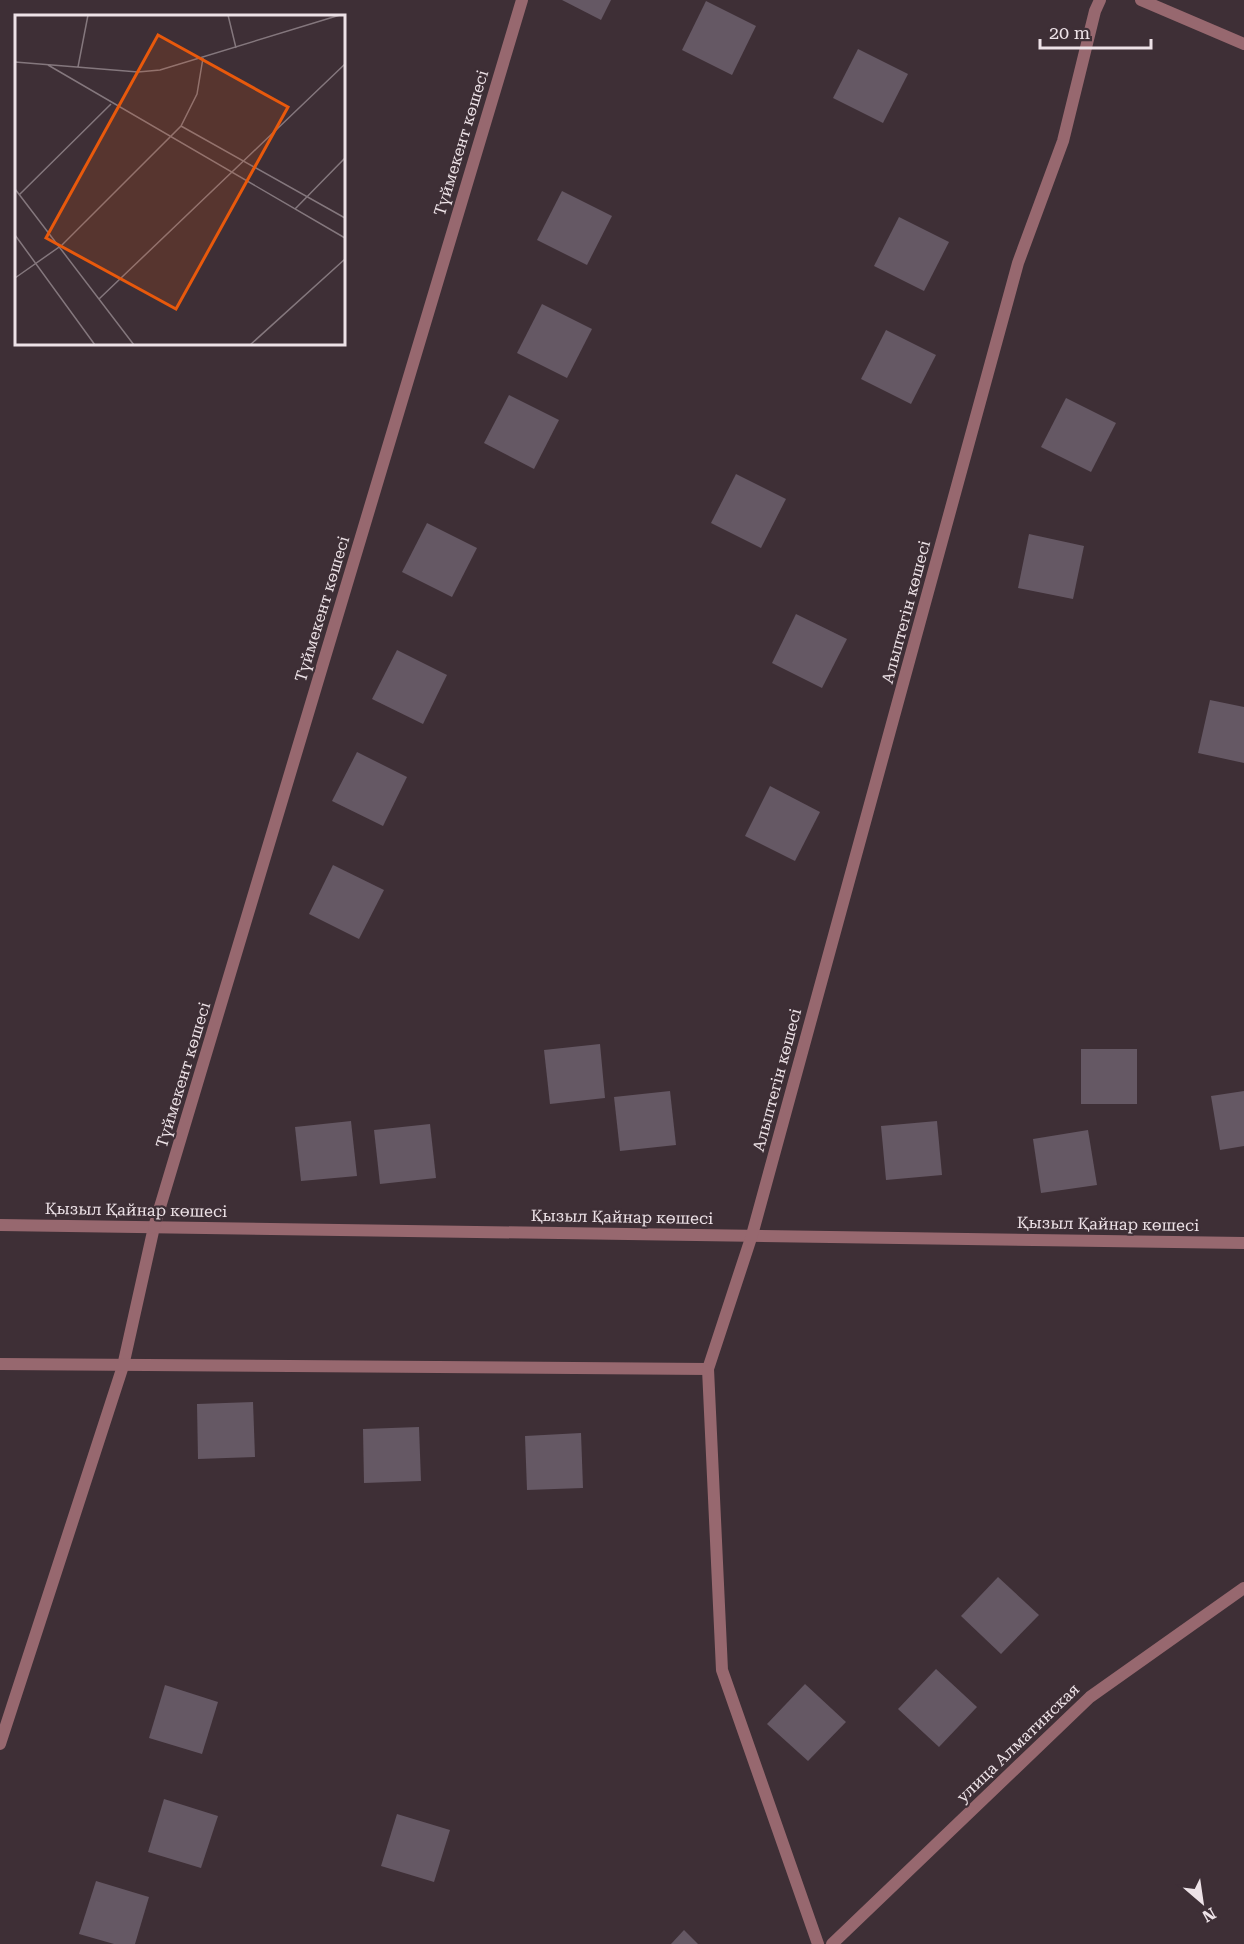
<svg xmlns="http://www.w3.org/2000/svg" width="1244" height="1944" font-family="'Roboto Serif',serif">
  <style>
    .building { fill: #655864 }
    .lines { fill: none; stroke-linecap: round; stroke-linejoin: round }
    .service { stroke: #97686f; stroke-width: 12 }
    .minor { stroke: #97686f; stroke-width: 12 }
    .labels { text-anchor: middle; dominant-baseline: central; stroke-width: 4.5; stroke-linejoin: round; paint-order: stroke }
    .street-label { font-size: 16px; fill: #ede2e7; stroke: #3e2f36 }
    .inset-road { fill: none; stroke: #84777d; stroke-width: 1.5 }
    .view { fill: #e8590c; fill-opacity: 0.15; stroke: #e8590c; stroke-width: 3 }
    .inset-edge { fill: none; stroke: #ede2e7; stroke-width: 3 }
  </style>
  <rect width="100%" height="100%" fill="#3e2f36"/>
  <!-- building -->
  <g class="building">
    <path d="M 562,0 L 611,0 L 601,20 Z"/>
    <path d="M 706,1 L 756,26 L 732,75 L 682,50 Z"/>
    <path d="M 858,49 L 908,74 L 883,123 L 833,98 Z"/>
    <path d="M 562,191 L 612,216 L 587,265 L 537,240 Z"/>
    <path d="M 899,217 L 949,242 L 924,291 L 874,266 Z"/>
    <path d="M 542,304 L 592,329 L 567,378 L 517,353 Z"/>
    <path d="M 886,330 L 936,355 L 911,404 L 861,379 Z"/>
    <path d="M 509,395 L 559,420 L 534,469 L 484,443 Z"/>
    <path d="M 1066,398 L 1116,423 L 1091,472 L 1041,447 Z"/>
    <path d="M 736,474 L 786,499 L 761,548 L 711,523 Z"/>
    <path d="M 427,523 L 477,548 L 452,597 L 402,572 Z"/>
    <path d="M 1029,534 L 1084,546 L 1073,599 L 1018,588 Z"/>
    <path d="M 796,614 L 847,639 L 822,688 L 772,663 Z"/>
    <path d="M 397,650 L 447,675 L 423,724 L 372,699 Z"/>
    <path d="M 1210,700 L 1244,707 L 1244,763 L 1198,753 Z"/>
    <path d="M 357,752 L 407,777 L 383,826 L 332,801 Z"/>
    <path d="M 770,786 L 820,812 L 795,861 L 745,836 Z"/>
    <path d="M 333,865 L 384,890 L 359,939 L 309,914 Z"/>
    <path d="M 600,1044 L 605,1098 L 550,1104 L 544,1050 Z"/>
    <rect x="1081" y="1049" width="56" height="55"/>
    <path d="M 670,1091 L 676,1145 L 620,1151 L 614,1097 Z"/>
    <path d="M 1244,1091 L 1244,1146 L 1220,1150 L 1211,1096 Z"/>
    <path d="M 351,1121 L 357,1176 L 301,1181 L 295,1127 Z"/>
    <path d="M 937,1121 L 942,1175 L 886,1180 L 881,1126 Z"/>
    <path d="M 430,1124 L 436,1178 L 380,1184 L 374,1130 Z"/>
    <path d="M 1088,1130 L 1097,1185 L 1041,1193 L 1033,1139 Z"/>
    <path d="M 253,1402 L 255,1457 L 198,1459 L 197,1404 Z"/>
    <path d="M 419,1427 L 421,1481 L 364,1483 L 363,1429 Z"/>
    <path d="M 581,1433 L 583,1488 L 527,1490 L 525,1436 Z"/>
    <path d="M 998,1577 L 1039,1615 L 1001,1654 L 961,1616 Z"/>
    <path d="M 936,1669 L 977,1707 L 939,1747 L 898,1709 Z"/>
    <path d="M 805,1684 L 846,1722 L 808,1761 L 767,1724 Z"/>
    <path d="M 165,1685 L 218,1702 L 202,1754 L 149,1738 Z"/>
    <path d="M 164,1799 L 218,1816 L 201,1868 L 148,1852 Z"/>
    <path d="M 397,1814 L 450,1830 L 434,1882 L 381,1866 Z"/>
    <path d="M 96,1881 L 149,1897 L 135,1944 L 114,1944 L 79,1934 Z"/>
    <path d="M 684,1930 L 698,1944 L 671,1944 Z"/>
  </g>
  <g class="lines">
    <!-- service -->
    <path class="service" d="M 0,1744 L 123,1366 L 154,1227"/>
    <!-- minor -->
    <g class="minor">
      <path d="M 1141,0 L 1244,44"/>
      <path d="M 0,1225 L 1244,1243"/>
      <path d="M 154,1227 L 522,0"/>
      <path d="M 0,1364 L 708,1369"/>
      <path d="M 818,1944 L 722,1670 L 708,1369 L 752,1235 L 1018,263 L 1063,141 L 1095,11 L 1100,0"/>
      <path d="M 832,1944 L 1090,1697 L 1244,1588"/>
    </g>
  </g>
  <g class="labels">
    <!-- street labels -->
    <g class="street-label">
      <text transform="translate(461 143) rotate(-73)">Түймекент көшесі</text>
      <text transform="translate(322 609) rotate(-73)">Түймекент көшесі</text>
      <text transform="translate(906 612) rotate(-75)">Алыптегін көшесі</text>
      <text transform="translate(183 1075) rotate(-73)">Түймекент көшесі</text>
      <text transform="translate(777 1080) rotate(-75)">Алыптегін көшесі</text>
      <text transform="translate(136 1210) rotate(1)">Қызыл Қайнар көшесі</text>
      <text transform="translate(622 1217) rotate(1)">Қызыл Қайнар көшесі</text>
      <text transform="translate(1108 1224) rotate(1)">Қызыл Қайнар көшесі</text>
      <text transform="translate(1018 1743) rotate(-44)">улица Алматинская</text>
    </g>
  </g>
  <!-- overview -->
  <g transform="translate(15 15)">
    <rect width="330" height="330" fill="#3e2f36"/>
    <path class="inset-road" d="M 213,0 L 221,33M 0,47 L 123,57 L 145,55 L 325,0M 33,50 L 330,223M 63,52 L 73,0M 166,111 L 330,203M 0,174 L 119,330M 4,180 L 96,89M 280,194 L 330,143M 0,220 L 80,330M 0,263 L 47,230 L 166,111 L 182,79 L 188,43M 84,284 L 330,49M 235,330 L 330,244"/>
    <path class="view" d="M 143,20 L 273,92 L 161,294 L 31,223 Z"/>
    <rect width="330" height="330" class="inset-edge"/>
  </g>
  <!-- north arrow -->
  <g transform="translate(1202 1902) rotate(151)" stroke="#3e2f36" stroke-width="4.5" paint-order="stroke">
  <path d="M0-4.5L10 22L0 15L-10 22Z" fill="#ede2e7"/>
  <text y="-9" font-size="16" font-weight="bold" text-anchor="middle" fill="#ede2e7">N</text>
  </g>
  <!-- scale -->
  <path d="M1040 39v9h111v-9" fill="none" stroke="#ede2e7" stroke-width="3"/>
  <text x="1049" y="39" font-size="18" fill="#ede2e7" stroke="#3e2f36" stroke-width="4.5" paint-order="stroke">20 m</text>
</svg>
